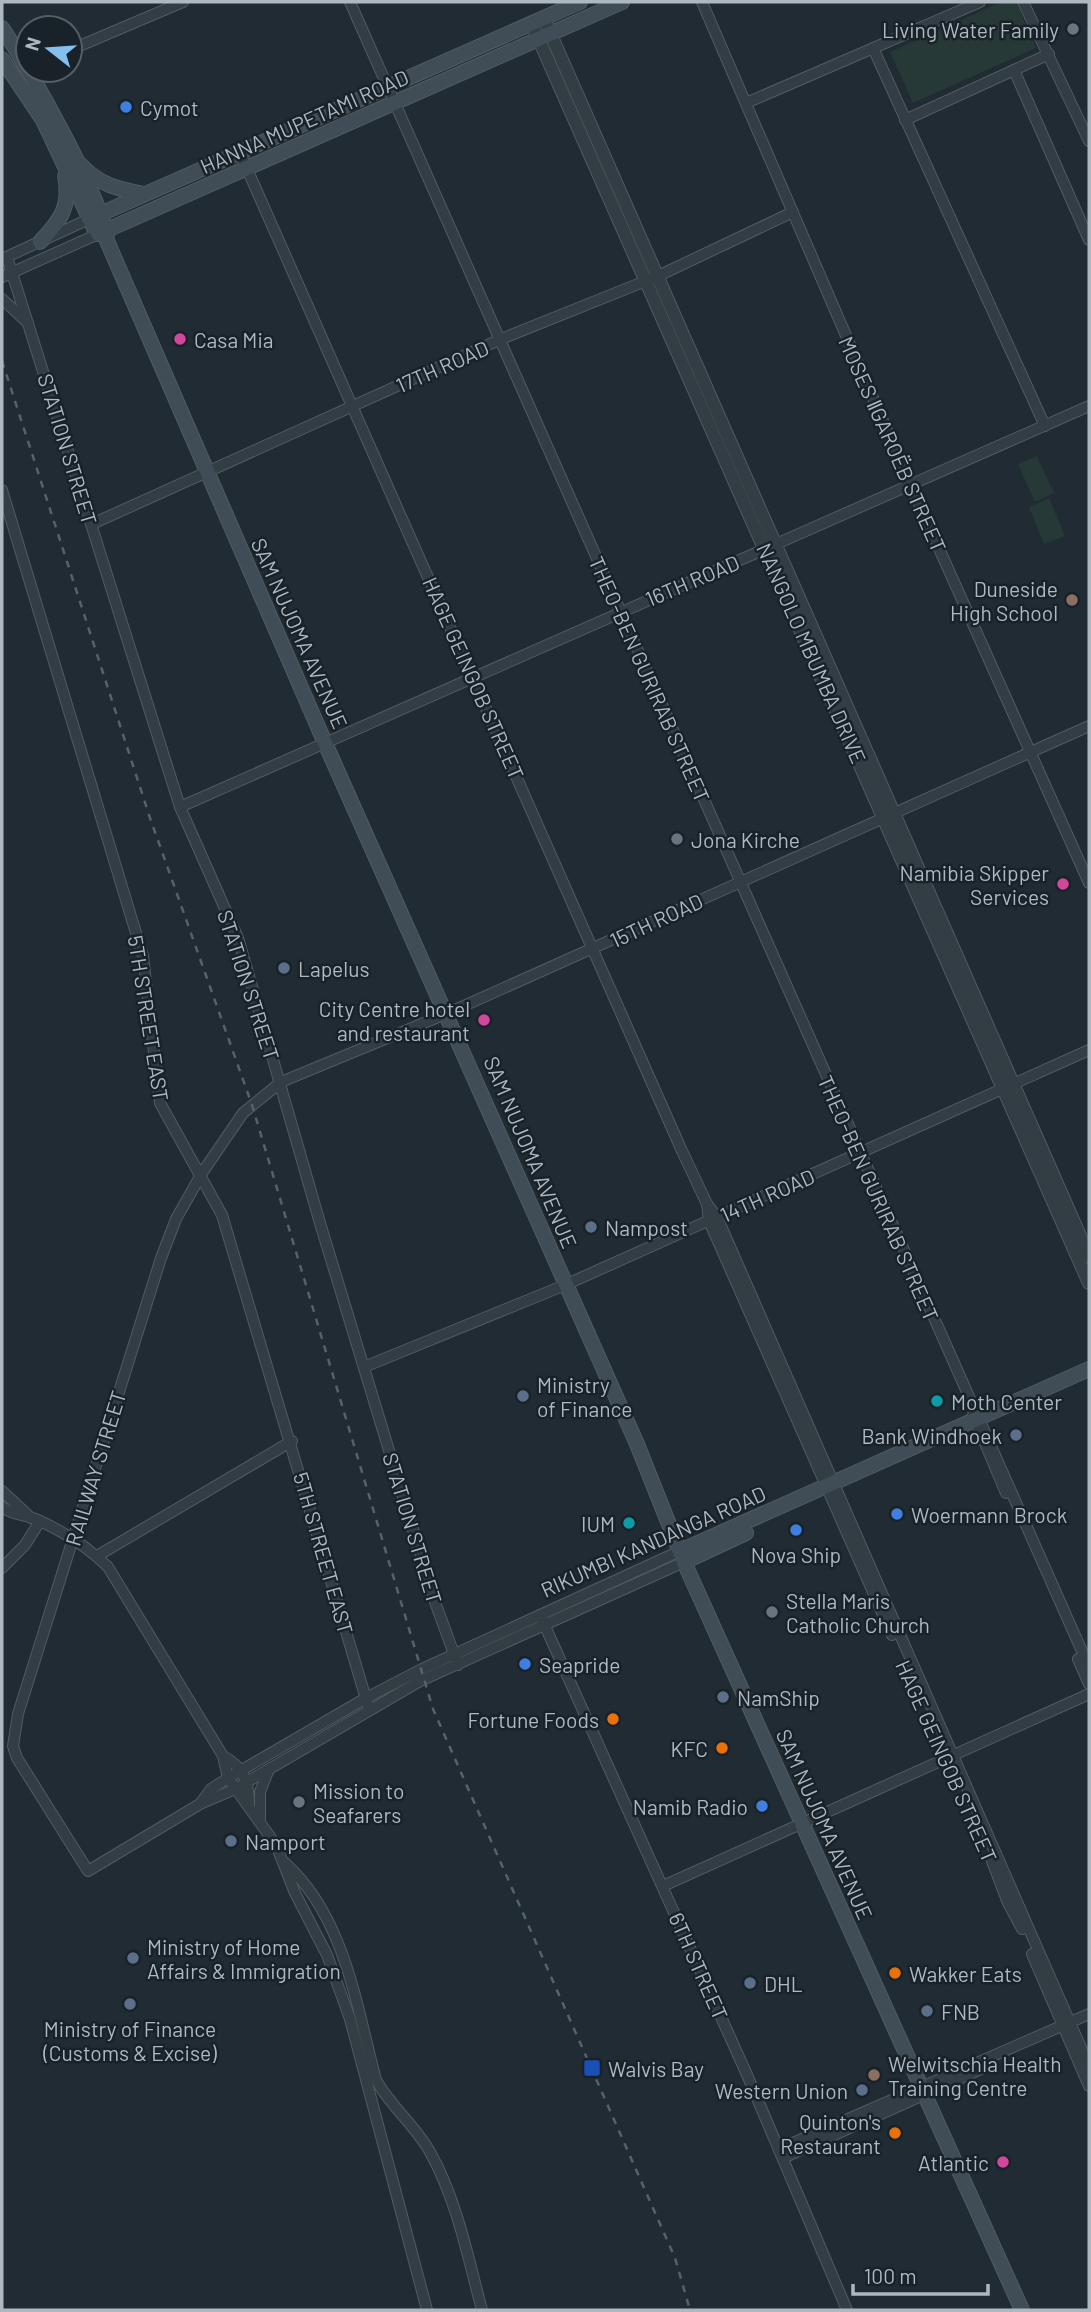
<svg xmlns="http://www.w3.org/2000/svg" width="1091" height="2312" font-family="Barlow,sans-serif">
  <style>
    .green { fill: #263936 }
    .lines { fill: none; stroke-linecap: round; stroke-linejoin: round }
    .minor-casing { stroke: #515b62; stroke-width: 12 }
    .tertiary-casing { stroke: #515b62; stroke-width: 14 }
    .secondary-casing { stroke: #515b62; stroke-width: 16 }
    .minor { stroke: #333d44; stroke-width: 10 }
    .tertiary { stroke: #333d44; stroke-width: 12 }
    .secondary { stroke: #414d56; stroke-width: 14 }
    .rail { stroke: #55626b; stroke-width: 2.5; stroke-dasharray: 7 7; stroke-linecap: butt }
    .worship-dot { fill: #6b7280; stroke: #192228; stroke-width: 2.5 }
    .shop-dot { fill: #3f7fe0; stroke: #192228; stroke-width: 2.5 }
    .hotel-dot { fill: #d1479c; stroke: #192228; stroke-width: 2.5 }
    .education-dot { fill: #8d6e63; stroke: #192228; stroke-width: 2.5 }
    .service-dot { fill: #5c6f8a; stroke: #192228; stroke-width: 2.5 }
    .culture-dot { fill: #0f9aa8; stroke: #192228; stroke-width: 2.5 }
    .food-dot { fill: #e8710a; stroke: #192228; stroke-width: 2.5 }
    .transit-dot { fill: #1a4fb4; stroke: #192228; stroke-width: 2.5 }
    .labels { text-anchor: middle; dominant-baseline: central; stroke-width: 5; stroke-linejoin: round; paint-order: stroke }
    .poi-label { font-size: 21px; fill: #adb8c1; stroke: #192228; text-anchor: start }
    .street-label { font-size: 21px; fill: #adb8c1; stroke: #192228 }
  </style>
  <rect width="100%" height="100%" fill="#202b33"/>
  <!-- green -->
  <g class="green">
    <path d="M 1001,2 L 1016,2 L 1036,48 L 913,103 L 890,52 Z"/>
    <path d="M 1037,456 L 1054,493 L 1035,502 L 1018,464 Z"/>
    <path d="M 1049,498 L 1065,536 L 1044,544 L 1029,507 Z"/>
  </g>
  <g class="lines">
    <defs>
      <g id="minor">
        <path d="M 350,2 L 1089,1667"/>
        <path d="M 702,2 L 911,486 L 1089,883"/>
        <path d="M 1023,2 L 1089,141"/>
        <path d="M 873,48 L 1045,426"/>
        <path d="M 70,50 L 183,2"/>
        <path d="M 1014,70 L 1049,54"/>
        <path d="M 746,103 L 980,2"/>
        <path d="M 905,120 L 1014,70 L 1089,240"/>
        <path d="M 240,153 L 682,1151 L 707,1204 L 717,1217 L 1089,2066"/>
        <path d="M 7,257 L 180,807 L 238,938 L 320,1223 L 435,1602 L 458,1665"/>
        <path d="M 2,259 L 89,219"/>
        <path d="M 2,277 L 98,234"/>
        <path d="M 2,299 L 28,323"/>
        <path d="M 2,490 L 143,956 L 160,1103 L 222,1215 L 369,1709"/>
        <path d="M 92,524 L 501,339 L 658,276 L 793,212"/>
        <path d="M 180,807 L 1089,406"/>
        <path d="M 707,1204 L 709,1221 L 892,1635"/>
        <path d="M 364,1367 L 565,1285 L 1089,1050"/>
        <path d="M 973,1415 L 1006,1493"/>
        <path d="M 2,1491 L 31,1518"/>
        <path d="M 2,1507 C 14,1516 25,1514 38,1520 C 62,1531 89,1548 108,1567 L 223,1756 L 228,1778 L 276,1845 L 295,1893 L 327,1955 L 350,2019 L 427,2310"/>
        <path d="M 97,1556 L 292,1441"/>
        <path d="M 684,1562 L 420,1681 L 235,1789 L 200,1804 L 88,1871 L 17,1758 L 13,1746 L 18,1714 L 161,1258 L 176,1219 L 202,1173 L 243,1113 L 281,1082 L 448,1013 L 1089,726"/>
        <path d="M 2,1568 L 25,1545 L 40,1521"/>
        <path d="M 540,1615 L 748,2077 L 847,2310"/>
        <path d="M 1078,1659 L 1089,1684"/>
        <path d="M 223,1756 C 244,1767 249,1782 249,1805"/>
        <path d="M 200,1804 L 211,1789 L 228,1778 L 366,1698 L 422,1669 L 680,1551"/>
        <path d="M 260,1820 L 260,1792 L 269,1769"/>
        <path d="M 992,1861 L 1008,1903 L 1022,1929"/>
        <path d="M 285,1863 C 345,1917 356,2005 376,2080 C 391,2107 415,2125 430,2152 C 457,2200 468,2258 482,2310"/>
        <path d="M 663,1886 L 1089,1694"/>
        <path d="M 1032,1954 L 1089,2086"/>
        <path d="M 779,2149 L 1089,2014"/>
        <path d="M 783,2158 L 981,2069"/>
      </g>
      <g id="tertiary">
        <path d="M 544,19 L 1089,1256"/>
        <path d="M 532,24 L 1089,1283"/>
      </g>
      <g id="secondary">
        <path d="M 2,28 C 27,64 105,202 107,241 L 325,743 L 637,1444 L 684,1562 L 1022,2310"/>
        <path d="M 2,59 L 43,120 L 94,228"/>
        <path d="M 81,165 C 99,185 118,189 144,194"/>
        <path d="M 89,219 L 580,2"/>
        <path d="M 98,234 L 622,2"/>
        <path d="M 40,242 C 61,220 71,206 65,176"/>
        <path d="M 680,1551 L 1089,1369"/>
        <path d="M 684,1562 L 746,1533"/>
      </g>
    </defs>
    <!-- minor casing -->
    <use href="#minor" class="minor-casing"/>
    <!-- tertiary casing -->
    <use href="#tertiary" class="tertiary-casing"/>
    <!-- secondary casing -->
    <use href="#secondary" class="secondary-casing"/>
    <!-- minor -->
    <use href="#minor" class="minor"/>
    <!-- tertiary -->
    <use href="#tertiary" class="tertiary"/>
    <!-- secondary -->
    <use href="#secondary" class="secondary"/>
    <!-- rail -->
    <path class="rail" d="M 2,361 L 150,818 L 252,1105 L 433,1709 L 675,2258 L 690,2310"/>
  </g>
  <!-- markers -->
  <g class="worship-dot">
    <circle cx="1073" cy="29" r="7"/>
    <circle cx="677" cy="839" r="7"/>
    <circle cx="772" cy="1612" r="7"/>
    <circle cx="299" cy="1802" r="7"/>
  </g>
  <g class="shop-dot">
    <circle cx="126" cy="107" r="7"/>
    <circle cx="897" cy="1514" r="7"/>
    <circle cx="796" cy="1530" r="7"/>
    <circle cx="525" cy="1664" r="7"/>
    <circle cx="762" cy="1806" r="7"/>
  </g>
  <g class="hotel-dot">
    <circle cx="180" cy="339" r="7"/>
    <circle cx="1063" cy="884" r="7"/>
    <circle cx="484" cy="1020" r="7"/>
    <circle cx="1003" cy="2162" r="7"/>
  </g>
  <g class="education-dot">
    <circle cx="1072" cy="600" r="7"/>
    <circle cx="874" cy="2075" r="7"/>
  </g>
  <g class="service-dot">
    <circle cx="284" cy="968" r="7"/>
    <circle cx="591" cy="1227" r="7"/>
    <circle cx="523" cy="1396" r="7"/>
    <circle cx="1016" cy="1435" r="7"/>
    <circle cx="723" cy="1697" r="7"/>
    <circle cx="231" cy="1841" r="7"/>
    <circle cx="133" cy="1958" r="7"/>
    <circle cx="750" cy="1983" r="7"/>
    <circle cx="130" cy="2004" r="7"/>
    <circle cx="927" cy="2011" r="7"/>
    <circle cx="862" cy="2090" r="7"/>
  </g>
  <g class="culture-dot">
    <circle cx="937" cy="1401" r="7"/>
    <circle cx="629" cy="1523" r="7"/>
  </g>
  <g class="food-dot">
    <circle cx="613" cy="1719" r="7"/>
    <circle cx="722" cy="1748" r="7"/>
    <circle cx="895" cy="1973" r="7"/>
    <circle cx="895" cy="2133" r="7"/>
  </g>
  <rect class="transit-dot" x="583" y="2059" width="18" height="18" rx="3.5"/>
  <g class="labels">
    <!-- poi labels -->
    <g class="poi-label">
      <text x="1059" y="29" text-anchor="end">Living Water Family</text>
      <text x="140" y="107">Cymot</text>
      <text x="194" y="339">Casa Mia</text>
      <text x="1058" y="588" text-anchor="end">Duneside<tspan x="1058" dy="24">High School</tspan></text>
      <text x="691" y="839">Jona Kirche</text>
      <text x="1049" y="872" text-anchor="end">Namibia Skipper<tspan x="1049" dy="24">Services</tspan></text>
      <text x="298" y="968">Lapelus</text>
      <text x="470" y="1008" text-anchor="end">City Centre hotel<tspan x="470" dy="24">and restaurant</tspan></text>
      <text x="605" y="1227">Nampost</text>
      <text x="537" y="1384">Ministry<tspan x="537" dy="24">of Finance</tspan></text>
      <text x="951" y="1401">Moth Center</text>
      <text x="1002" y="1435" text-anchor="end">Bank Windhoek</text>
      <text x="911" y="1514">Woermann Brock</text>
      <text x="615" y="1523" text-anchor="end">IUM</text>
      <text x="796" y="1554" text-anchor="middle">Nova Ship</text>
      <text x="786" y="1600">Stella Maris<tspan x="786" dy="24">Catholic Church</tspan></text>
      <text x="539" y="1664">Seapride</text>
      <text x="737" y="1697">NamShip</text>
      <text x="599" y="1719" text-anchor="end">Fortune Foods</text>
      <text x="708" y="1748" text-anchor="end">KFC</text>
      <text x="313" y="1790">Mission to<tspan x="313" dy="24">Seafarers</tspan></text>
      <text x="748" y="1806" text-anchor="end">Namib Radio</text>
      <text x="245" y="1841">Namport</text>
      <text x="147" y="1946">Ministry of Home<tspan x="147" dy="24">Affairs &amp; Immigration</tspan></text>
      <text x="909" y="1973">Wakker Eats</text>
      <text x="764" y="1983">DHL</text>
      <text x="941" y="2011">FNB</text>
      <text x="130" y="2028" text-anchor="middle">Ministry of Finance<tspan x="130" dy="24">(Customs &amp; Excise)</tspan></text>
      <text x="888" y="2063">Welwitschia Health<tspan x="888" dy="24">Training Centre</tspan></text>
      <text x="608" y="2068">Walvis Bay</text>
      <text x="848" y="2090" text-anchor="end">Western Union</text>
      <text x="881" y="2121" text-anchor="end">Quinton's<tspan x="881" dy="24">Restaurant</tspan></text>
      <text x="989" y="2162" text-anchor="end">Atlantic</text>
    </g>
    <!-- street labels -->
    <g class="street-label">
      <text transform="translate(304 121) rotate(-24)">HANNA MUPETAMI ROAD</text>
      <text transform="translate(442 366) rotate(-24)">17TH ROAD</text>
      <text transform="translate(893 444) rotate(66)">MOSES ǁGAROËB STREET</text>
      <text transform="translate(68 449) rotate(73)">STATION STREET</text>
      <text transform="translate(692 580) rotate(-23)">16TH ROAD</text>
      <text transform="translate(300 633) rotate(66)">SAM NUJOMA AVENUE</text>
      <text transform="translate(812 653) rotate(66)">NANGOLO MBUMBA DRIVE</text>
      <text transform="translate(474 678) rotate(66)">HAGE GEINGOB STREET</text>
      <text transform="translate(650 679) rotate(66)">THEO-BEN GURIRAB STREET</text>
      <text transform="translate(656 920) rotate(-25)">15TH ROAD</text>
      <text transform="translate(249 985) rotate(72)">STATION STREET</text>
      <text transform="translate(149 1018) rotate(81)">5TH STREET EAST</text>
      <text transform="translate(531 1152) rotate(67)">SAM NUJOMA AVENUE</text>
      <text transform="translate(767 1195) rotate(-24)">14TH ROAD</text>
      <text transform="translate(879 1198) rotate(66)">THEO-BEN GURIRAB STREET</text>
      <text transform="translate(95 1468) rotate(-73)">RAILWAY STREET</text>
      <text transform="translate(413 1528) rotate(73)">STATION STREET</text>
      <text transform="translate(653 1541) rotate(-24)">RIKUMBI KANDANGA ROAD</text>
      <text transform="translate(324 1553) rotate(74)">5TH STREET EAST</text>
      <text transform="translate(947 1761) rotate(66)">HAGE GEINGOB STREET</text>
      <text transform="translate(825 1824) rotate(66)">SAM NUJOMA AVENUE</text>
      <text transform="translate(699 1966) rotate(66)">6TH STREET</text>
    </g>
  </g>
  <!-- border -->
  <rect width="1091" height="2312" fill="none" stroke="#adb8c1" stroke-width="7"/>
  <!-- north arrow -->
  <g transform="translate(49 49) rotate(287)"><circle r="33" fill="#192228" stroke="#545e65" stroke-width="2"/>
  <path d="M0-5L12 26L0 18L-12 26Z" fill="#84bfee"/>
  <text y="-10" font-size="19" font-weight="bold" text-anchor="middle" fill="#adb8c1">N</text>
  </g>
  <!-- scale -->
  <path d="M853 2284v10h135v-10" fill="none" stroke="#adb8c1" stroke-width="3.5"/>
  <text x="864" y="2284" font-size="21" fill="#adb8c1" stroke="#192228" stroke-width="5" paint-order="stroke">100 m</text>
</svg>
